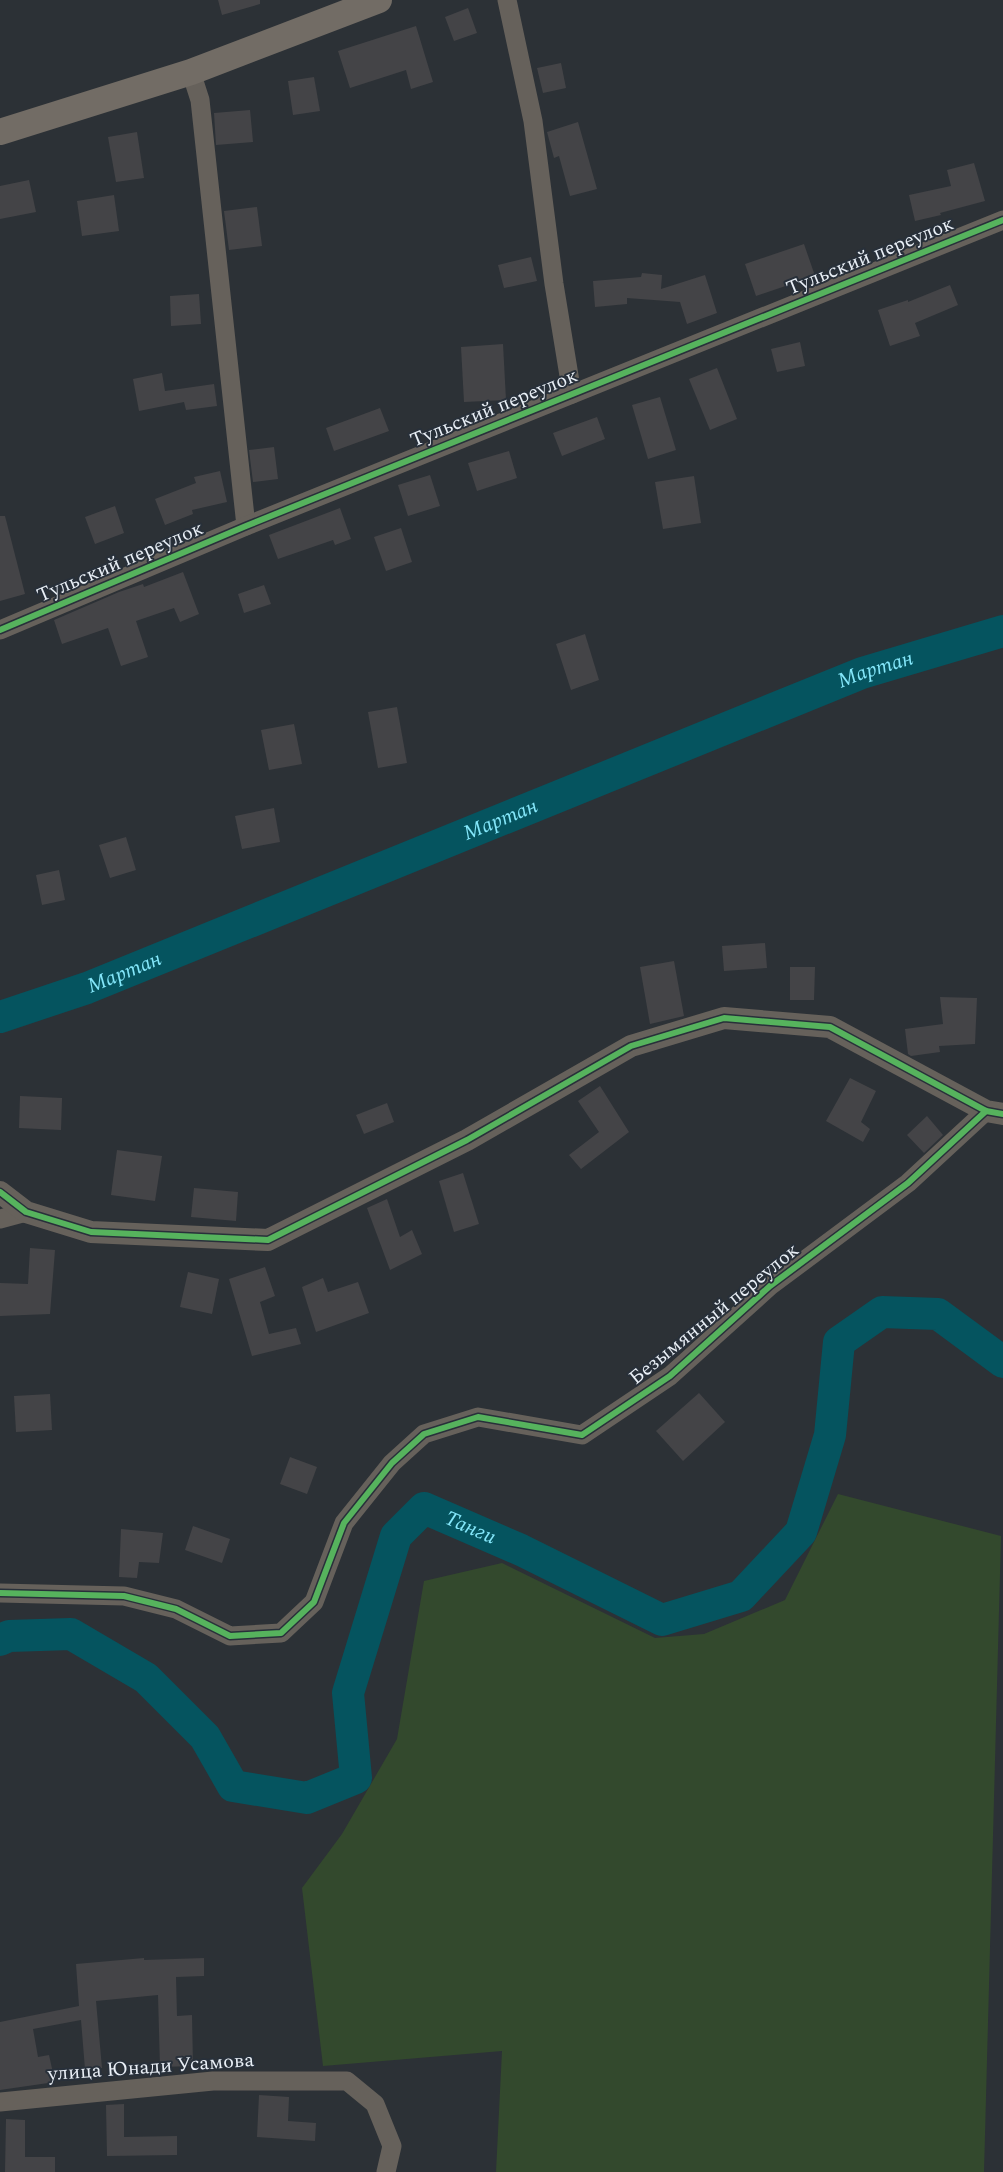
<svg xmlns="http://www.w3.org/2000/svg" width="1003" height="2172" font-family="Spectral,serif">
  <style>
    .green { fill: #33492d }
    .lines { fill: none; stroke-linecap: round; stroke-linejoin: round }
    .river { stroke: #05545f; stroke-width: 32 }
    .building { fill: #444447 }
    .minor { stroke: #66615b; stroke-width: 19 }
    .tertiary { stroke: #66615b; stroke-width: 22 }
    .secondary { stroke: #726c65; stroke-width: 26 }
    .cycleway-casing { stroke: #28303a; stroke-width: 9 }
    .cycleway { stroke: #56b35d; stroke-width: 6 }
    .labels { text-anchor: middle; dominant-baseline: central; stroke-width: 4; stroke-linejoin: round; paint-order: stroke }
    .street-label { font-size: 20px; fill: #e9eff6; stroke: #28303a }
    .water-label { font-size: 21px; font-style: italic; fill: #84e7fa; stroke: #28303a }
  </style>
  <rect width="100%" height="100%" fill="#2c3136"/>
  <!-- green -->
  <path class="green" d="M 838,1494 L 1001,1536 L 984,2172 L 496,2172 L 502,2051 L 323,2066 L 302,1888 L 342,1834 L 397,1739 L 424,1581 L 502,1563 L 655,1638 L 704,1634 L 785,1600 Z"/>
  <g class="lines">
    <!-- river -->
    <g class="river">
      <path id="s1" d="M 0,1017 L 87,988 L 862,673 L 1003,631"/>
      <path id="s2" d="M 0,1640 L 9,1636 L 71,1634 L 146,1678 L 205,1737 L 233,1786 L 307,1798 L 356,1778 L 348,1693 L 396,1536 L 424,1508 L 521,1550 L 662,1620 L 741,1596 L 801,1532 L 830,1435 L 839,1342 L 882,1312 L 938,1314 L 1003,1362"/>
    </g>
  </g>
  <!-- building -->
  <g class="building">
    <path d="M 218,0 L 260,0 L 260,4 L 222,15 Z"/>
    <path d="M 468,8 L 477,33 L 454,41 L 445,17 Z"/>
    <path d="M 416,26 L 433,82 L 411,89 L 406,70 L 350,88 L 338,51 Z"/>
    <path d="M 561,63 L 566,88 L 543,93 L 537,68 Z"/>
    <path d="M 314,77 L 320,111 L 293,115 L 288,81 Z"/>
    <path d="M 250,110 L 253,142 L 216,145 L 214,113 Z"/>
    <path d="M 578,122 L 597,189 L 570,196 L 559,156 L 554,158 L 547,132 Z"/>
    <path d="M 137,132 L 144,178 L 116,182 L 108,137 Z"/>
    <path d="M 974,163 L 985,201 L 940,213 L 941,215 L 915,221 L 909,195 L 951,186 L 947,170 Z"/>
    <path d="M 29,180 L 36,212 L 0,219 L 0,186 Z"/>
    <path d="M 114,195 L 119,231 L 82,236 L 77,201 Z"/>
    <path d="M 257,207 L 262,246 L 229,250 L 224,211 Z"/>
    <path d="M 804,244 L 815,276 L 756,296 L 745,264 Z"/>
    <path d="M 531,257 L 537,281 L 504,288 L 498,265 Z"/>
    <path d="M 642,273 L 662,275 L 661,289 L 705,275 L 717,313 L 687,324 L 680,302 L 627,298 L 627,304 L 595,307 L 593,281 L 641,277 Z"/>
    <path d="M 950,285 L 958,305 L 915,323 L 920,336 L 890,346 L 878,310 L 908,300 L 908,302 Z"/>
    <path d="M 199,294 L 201,324 L 171,326 L 170,296 Z"/>
    <path d="M 800,342 L 805,366 L 777,372 L 771,349 Z"/>
    <path d="M 503,344 L 506,400 L 464,402 L 461,347 Z"/>
    <path d="M 717,368 L 737,419 L 710,430 L 689,379 Z"/>
    <path d="M 162,373 L 165,391 L 214,384 L 217,406 L 186,410 L 184,402 L 139,411 L 133,379 Z"/>
    <path d="M 660,397 L 676,450 L 648,459 L 632,405 Z"/>
    <path d="M 380,408 L 389,431 L 334,451 L 326,428 Z"/>
    <path d="M 597,417 L 605,439 L 562,456 L 553,433 Z"/>
    <path d="M 274,447 L 278,479 L 253,482 L 249,450 Z"/>
    <path d="M 509,451 L 517,478 L 477,491 L 468,463 Z"/>
    <path d="M 220,471 L 227,502 L 192,510 L 193,514 L 165,525 L 155,499 L 196,483 L 194,477 Z"/>
    <path d="M 430,475 L 440,506 L 408,516 L 398,485 Z"/>
    <path d="M 694,476 L 701,523 L 663,529 L 655,482 Z"/>
    <path d="M 115,506 L 124,533 L 95,544 L 85,517 Z"/>
    <path d="M 340,508 L 351,539 L 335,545 L 333,540 L 278,559 L 269,535 Z"/>
    <path d="M 0,516 L 5,516 L 25,594 L 0,601 Z"/>
    <path d="M 401,528 L 412,562 L 386,571 L 374,537 Z"/>
    <path d="M 183,572 L 199,614 L 180,622 L 174,608 L 136,621 L 148,657 L 121,666 L 108,628 L 62,644 L 54,620 L 119,592 L 143,584 L 144,587 Z"/>
    <path d="M 264,585 L 271,604 L 244,613 L 238,594 Z"/>
    <path d="M 585,634 L 599,680 L 571,690 L 556,644 Z"/>
    <path d="M 397,707 L 407,763 L 378,768 L 368,712 Z"/>
    <path d="M 294,724 L 302,764 L 269,770 L 261,730 Z"/>
    <path d="M 274,808 L 280,842 L 242,849 L 235,816 Z"/>
    <path d="M 126,837 L 136,870 L 110,878 L 99,845 Z"/>
    <path d="M 59,870 L 65,900 L 42,905 L 36,875 Z"/>
    <path d="M 765,943 L 767,968 L 724,971 L 722,946 Z"/>
    <path d="M 674,961 L 684,1016 L 650,1024 L 640,967 Z"/>
    <path d="M 790,967 L 815,967 L 814,1000 L 790,1000 Z"/>
    <path d="M 940,997 L 977,998 L 975,1044 L 939,1046 L 940,1052 L 911,1056 L 908,1054 L 905,1029 L 943,1024 Z"/>
    <path d="M 850,1078 L 876,1091 L 861,1122 L 870,1129 L 863,1142 L 826,1121 Z"/>
    <path d="M 600,1086 L 629,1132 L 581,1169 L 569,1155 L 599,1132 L 578,1101 Z"/>
    <path d="M 20,1096 L 62,1098 L 61,1130 L 19,1128 Z"/>
    <path d="M 387,1103 L 394,1122 L 364,1134 L 356,1115 Z"/>
    <path d="M 927,1116 L 943,1135 L 924,1153 L 907,1135 Z"/>
    <path d="M 117,1150 L 162,1156 L 155,1201 L 111,1195 Z"/>
    <path d="M 463,1173 L 479,1224 L 454,1232 L 439,1181 Z"/>
    <path d="M 194,1188 L 238,1192 L 236,1221 L 191,1217 Z"/>
    <path d="M 387,1199 L 400,1237 L 412,1230 L 422,1254 L 390,1270 L 367,1208 Z"/>
    <path d="M 30,1248 L 55,1250 L 50,1314 L 0,1316 L 0,1283 L 28,1284 Z"/>
    <path d="M 265,1267 L 275,1296 L 260,1302 L 269,1334 L 296,1328 L 301,1344 L 252,1356 L 229,1279 Z"/>
    <path d="M 188,1272 L 219,1279 L 212,1314 L 180,1307 Z"/>
    <path d="M 323,1278 L 328,1292 L 358,1282 L 369,1313 L 316,1332 L 302,1287 Z"/>
    <path d="M 699,1393 L 725,1422 L 683,1461 L 656,1431 Z"/>
    <path d="M 50,1394 L 52,1430 L 16,1432 L 14,1396 Z"/>
    <path d="M 290,1457 L 317,1467 L 307,1494 L 280,1484 Z"/>
    <path d="M 193,1526 L 230,1539 L 222,1563 L 185,1550 Z"/>
    <path d="M 121,1529 L 163,1533 L 159,1563 L 139,1562 L 137,1578 L 119,1577 Z"/>
    <path d="M 144,1958 L 144,1960 L 204,1958 L 204,1976 L 176,1977 L 177,2016 L 192,2015 L 193,2066 L 160,2067 L 158,1995 L 96,2001 L 102,2068 L 85,2069 L 81,2020 L 33,2029 L 38,2057 L 49,2055 L 55,2082 L 0,2090 L 0,2022 L 79,2006 L 76,1964 Z"/>
    <path d="M 259,2095 L 289,2097 L 288,2121 L 316,2123 L 315,2141 L 257,2137 Z"/>
    <path d="M 124,2104 L 124,2137 L 177,2136 L 177,2155 L 107,2156 L 106,2105 Z"/>
    <path d="M 6,2119 L 25,2120 L 25,2157 L 55,2157 L 55,2172 L 5,2172 Z"/>
  </g>
  <g class="lines">
    <!-- minor -->
    <g class="minor">
      <path d="M 507,0 L 533,121 L 554,284 L 572,394"/>
      <path d="M 191,72 L 200,100 L 246,526"/>
      <path d="M 0,630 L 246,526 L 1003,220"/>
      <path d="M 0,1219 L 26,1212"/>
      <path d="M 0,1593 L 124,1596 L 176,1609 L 230,1636 L 281,1633 L 314,1602 L 344,1523 L 392,1463 L 424,1434 L 478,1417 L 582,1435 L 670,1376 L 770,1286 L 908,1183 L 986,1111"/>
      <path d="M 0,2102 L 213,2081 L 347,2081 L 375,2104 L 392,2146 L 386,2172"/>
    </g>
    <!-- tertiary -->
    <path class="tertiary" d="M 0,1192 L 26,1212 L 91,1232 L 268,1240 L 467,1140 L 631,1046 L 724,1018 L 830,1027 L 986,1111 L 1003,1114"/>
    <!-- secondary -->
    <path class="secondary" d="M 0,132 L 191,72 L 379,0"/>
    <defs>
      <g id="cycleway">
        <path d="M 0,630 L 246,526 L 1003,220"/>
        <path d="M 0,1192 L 26,1212 L 91,1232 L 268,1240 L 467,1140 L 631,1046 L 724,1018 L 830,1027 L 986,1111 L 1003,1114"/>
        <path d="M 0,1593 L 124,1596 L 176,1609 L 230,1636 L 281,1633 L 314,1602 L 344,1523 L 392,1463 L 424,1434 L 478,1417 L 582,1435 L 670,1376 L 770,1286 L 908,1183 L 986,1111"/>
      </g>
    </defs>
    <!-- cycleway casing -->
    <use href="#cycleway" class="cycleway-casing"/>
    <!-- cycleway -->
    <use href="#cycleway" class="cycleway"/>
  </g>
  <g class="labels">
    <!-- street labels -->
    <g class="street-label">
      <text transform="translate(870 256) rotate(-22)">Тульский переулок</text>
      <text transform="translate(494 408) rotate(-22)">Тульский переулок</text>
      <text transform="translate(120 562) rotate(-23)">Тульский переулок</text>
      <text transform="translate(714 1314) rotate(-39)">Безымянный переулок</text>
      <text transform="translate(151 2067) rotate(-4)">улица Юнади Усамова</text>
    </g>
    <!-- water labels -->
    <g class="water-label">
      <text stroke="none"><textPath href="#s1" startOffset="942">Мартан</textPath></text>
      <text stroke="none"><textPath href="#s1" startOffset="538">Мартан</textPath></text>
      <text stroke="none"><textPath href="#s1" startOffset="132">Мартан</textPath></text>
      <text stroke="none"><textPath href="#s2" startOffset="766">Танги</textPath></text>
    </g>
  </g>
</svg>
